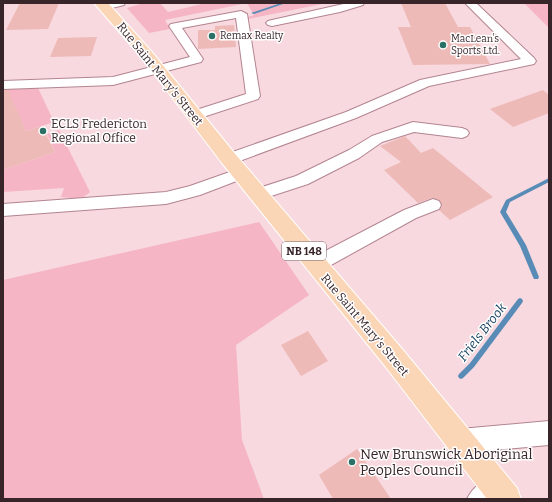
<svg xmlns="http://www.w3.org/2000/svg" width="552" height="502" font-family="Bitter,serif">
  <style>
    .green { fill: #f5b5c5 }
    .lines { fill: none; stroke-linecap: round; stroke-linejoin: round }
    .stream { fill: #588cb7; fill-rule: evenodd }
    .building { fill: #eebab7 }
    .minor-casing { stroke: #b38490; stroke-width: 2 }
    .major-casing { stroke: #fff; stroke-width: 2 }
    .minor { fill: #fff; fill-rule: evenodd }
    .major { fill: #fbd6b6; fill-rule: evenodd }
    .poi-dot { fill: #2a7066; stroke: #fff; stroke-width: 1.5 }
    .labels { text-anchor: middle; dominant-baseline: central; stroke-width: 3; stroke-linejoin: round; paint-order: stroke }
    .far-poi-label { font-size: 10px; fill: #38252a; stroke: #fff; text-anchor: start }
    .shield { fill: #fff; stroke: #74666a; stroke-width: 1 }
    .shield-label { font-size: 11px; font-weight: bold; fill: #38252a }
    .street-label { font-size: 12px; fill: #38252a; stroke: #fff }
    .poi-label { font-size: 12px; fill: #38252a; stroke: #fff; text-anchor: start }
    .water-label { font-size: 13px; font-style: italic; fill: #123e5c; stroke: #fff }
    .near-poi-label { font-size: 14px; fill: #38252a; stroke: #fff; text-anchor: start }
  </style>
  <rect width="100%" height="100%" fill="#f8d9e0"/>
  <!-- green -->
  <g class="green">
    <path d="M 144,3 L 160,3 L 168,12 L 206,3 L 327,3 L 248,19 L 248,17 L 254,15 L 247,3 L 165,20 L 170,29 L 149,33 L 127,8 Z"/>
    <path d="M 524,3 L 549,3 L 549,28 Z"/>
    <path d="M 29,87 L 38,88 L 54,122 L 26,131 L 8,92 L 3,94 L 3,89 Z"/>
    <path d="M 59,130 L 90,192 L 81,199 L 61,197 L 64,188 L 3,192 L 3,170 L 55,152 L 47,134 Z"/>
    <path d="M 259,222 L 309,295 L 236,345 L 242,440 L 264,499 L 3,499 L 3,280 Z"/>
  </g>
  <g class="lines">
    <!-- stream -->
    <g class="stream">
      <path d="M 281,3 L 286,3 L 254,14 L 251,13 Z"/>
      <path d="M 549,178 L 549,182 L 510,202 L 506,212 L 526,245 L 539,277 L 538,279 L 534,279 L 533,277 L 520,246 L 500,212 L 506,200 Z"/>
      <path d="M 520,298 L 522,299 L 523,301 L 522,303 L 474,367 L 463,378 L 461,379 L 459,378 L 458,376 L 459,374 L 470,363 L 518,299 Z"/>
    </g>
  </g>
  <!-- building -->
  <g class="building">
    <path d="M 20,3 L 59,3 L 48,29 L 6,30 Z"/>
    <path d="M 401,3 L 445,3 L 458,27 L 470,27 L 490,64 L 413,65 L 398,27 L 411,27 Z"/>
    <path d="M 234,25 L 236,47 L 198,49 L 198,30 L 215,30 L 215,26 Z"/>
    <path d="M 97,37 L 91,56 L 50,57 L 58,38 Z"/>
    <path d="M 3,90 L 8,90 L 26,131 L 42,126 L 55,152 L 3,170 Z"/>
    <path d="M 543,90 L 549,95 L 549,113 L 513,127 L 490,109 Z"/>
    <path d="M 405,136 L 421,153 L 433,148 L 493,197 L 450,220 L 439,210 L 442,206 L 439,200 L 432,198 L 418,203 L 384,170 L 401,162 L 380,146 Z"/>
    <path d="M 308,331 L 328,361 L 301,376 L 281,345 Z"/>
    <path d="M 357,449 L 391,499 L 333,499 L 319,475 Z"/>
  </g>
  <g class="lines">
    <defs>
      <g id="minor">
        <path d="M 107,3 L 125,3 L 124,5 L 104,10 L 99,7 L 100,5 Z"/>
        <path d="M 348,3 L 364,3 L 363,5 L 340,12 L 272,26 L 268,25 L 266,23 L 268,21 L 272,20 Z"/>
        <path d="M 465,3 L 476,3 L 534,58 L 536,61 L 534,64 L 429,86 L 356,118 L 234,163 L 229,164 L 224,163 L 221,159 L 224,155 L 346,112 L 420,80 L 521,59 Z"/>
        <path d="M 241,11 L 247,14 L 260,96 L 258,99 L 200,118 L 195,119 L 190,118 L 188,115 L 190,112 L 246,94 L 236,18 L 182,28 L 203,59 L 201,62 L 113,85 L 3,89 L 3,81 L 113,77 L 190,57 L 169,26 L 171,24 Z"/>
        <path d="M 413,122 L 462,128 L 467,130 L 469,133 L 467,136 L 462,138 L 414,132 L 382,142 L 359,158 L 308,184 L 259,200 L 253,198 L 251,194 L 253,190 L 296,176 L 349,150 L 372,136 Z"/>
        <path d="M 241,168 L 247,169 L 249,173 L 247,177 L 200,195 L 166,204 L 3,216 L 3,204 L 166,192 L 190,186 Z"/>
        <path d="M 433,199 L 439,201 L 441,205 L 439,209 L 416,218 L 322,270 L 315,272 L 308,270 L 306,265 L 308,260 L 404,210 Z"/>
        <path d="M 549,421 L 549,445 L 460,453 L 452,449 L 448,441 L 452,433 L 460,429 Z"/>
        <path d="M 497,475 L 506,478 L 509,487 L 506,496 L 501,499 L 467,499 C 473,486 484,480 497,475 Z"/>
      </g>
      <path id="major" d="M 94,3 L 108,3 L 152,52 L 236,155 L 403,350 L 517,488 L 521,499 L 487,499 L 385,366 L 222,163 L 142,58 Z"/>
    </defs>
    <!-- minor casing -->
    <use href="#minor" class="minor-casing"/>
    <!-- major casing -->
    <use href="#major" class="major-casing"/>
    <!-- minor -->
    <use href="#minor" class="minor"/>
    <!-- major -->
    <use href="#major" class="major"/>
  </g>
  <!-- markers -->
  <g class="poi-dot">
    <circle cx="212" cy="36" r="4"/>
    <circle cx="443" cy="45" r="4"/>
    <circle cx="43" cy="131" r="4"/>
    <circle cx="352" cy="462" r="4"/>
  </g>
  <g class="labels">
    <!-- far-poi labels -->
    <g class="far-poi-label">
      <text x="220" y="36">Remax Realty</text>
      <text x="451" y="39">MacLean's<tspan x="451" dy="12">Sports Ltd.</tspan></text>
    </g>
    <!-- shield labels -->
    <rect class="shield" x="282" y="242" width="44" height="18" rx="3"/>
    <g class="shield-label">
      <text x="304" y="251">NB 148</text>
    </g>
    <!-- street labels -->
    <g class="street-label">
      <text transform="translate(160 74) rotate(51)">Rue Saint Mary's Street</text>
      <text transform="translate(365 325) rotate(50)">Rue Saint Mary's Street</text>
    </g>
    <!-- poi labels -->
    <g class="poi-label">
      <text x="51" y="124">ECLS Fredericton<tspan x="51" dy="14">Regional Office</tspan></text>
    </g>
    <!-- water labels -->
    <g class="water-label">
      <text transform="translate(482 332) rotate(-52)">Friels Brook</text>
    </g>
    <!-- near-poi labels -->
    <g class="near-poi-label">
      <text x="360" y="454">New Brunswick Aboriginal<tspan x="360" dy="16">Peoples Council</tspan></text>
    </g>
  </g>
  <!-- border -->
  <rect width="552" height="502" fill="none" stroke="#38252a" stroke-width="8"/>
</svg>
